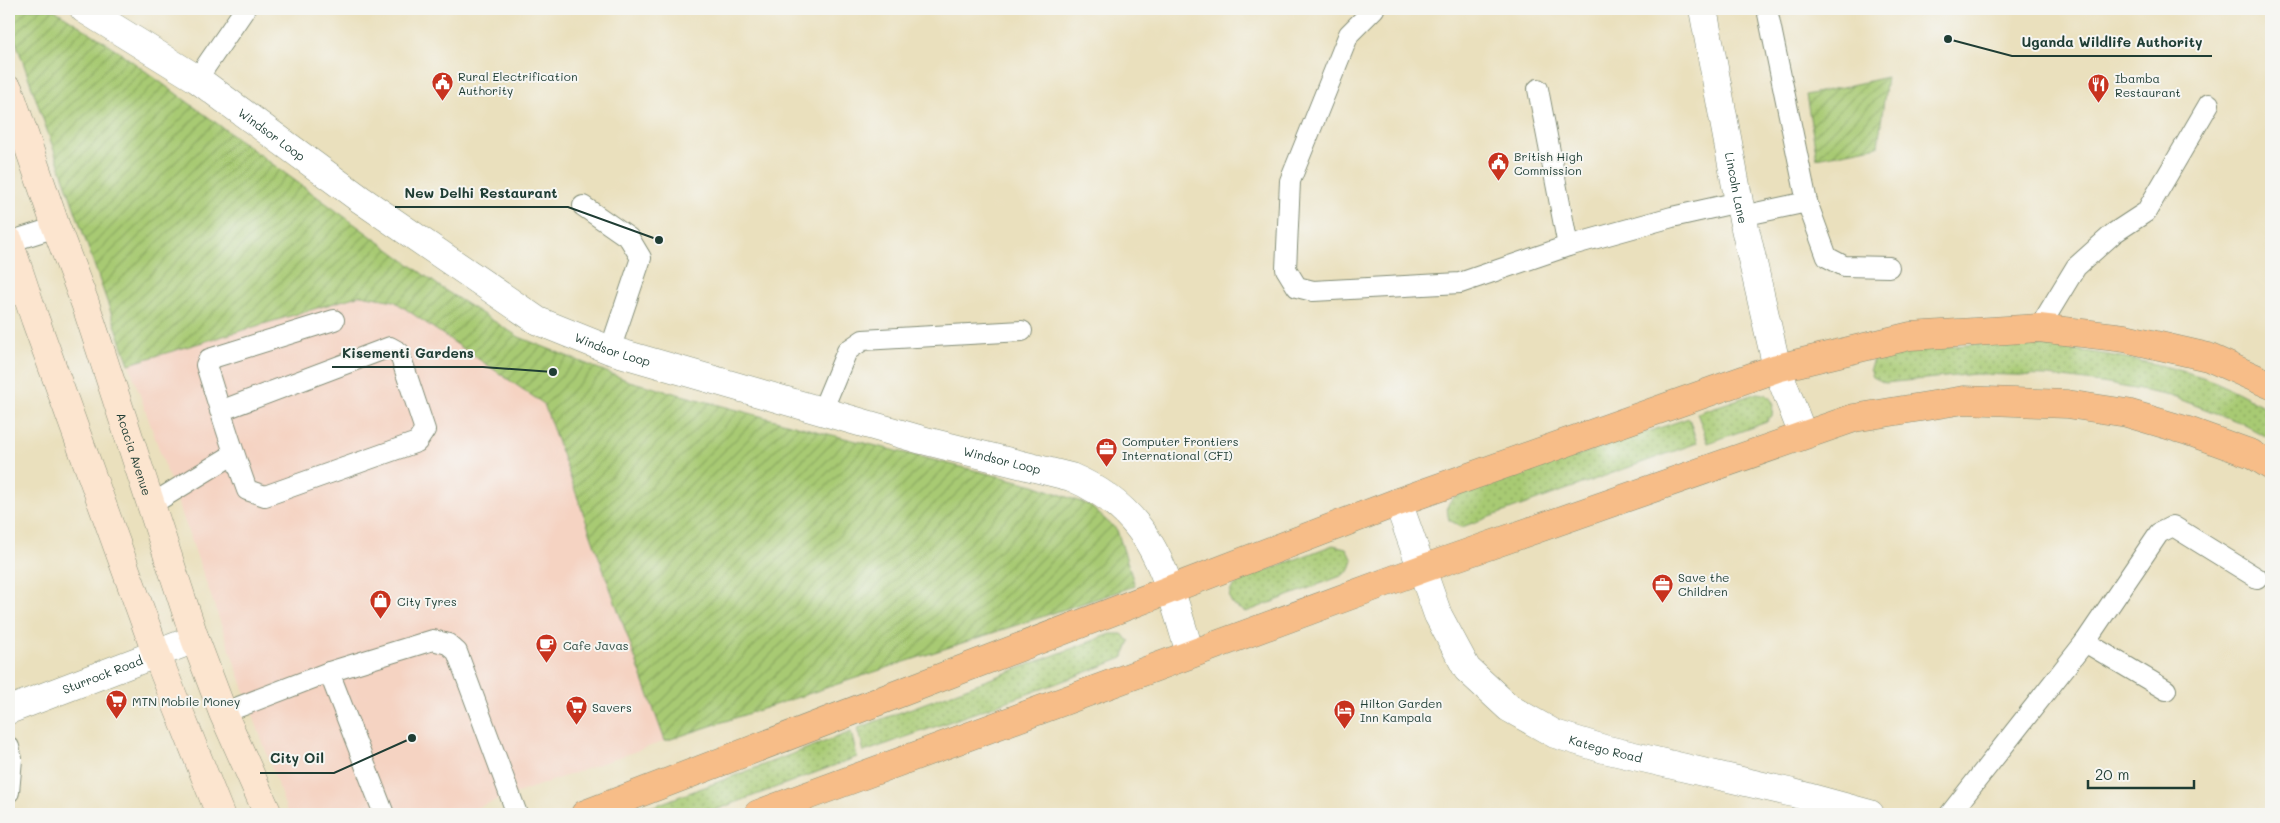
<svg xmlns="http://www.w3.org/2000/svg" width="2280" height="823" font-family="Mali,sans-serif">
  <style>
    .built { fill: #f5d3c2 }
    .grass { fill: url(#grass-dots); stroke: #648454 }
    .garden { fill: url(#garden-furrows); stroke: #648454 }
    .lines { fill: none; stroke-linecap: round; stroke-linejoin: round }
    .service-casing { stroke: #848e78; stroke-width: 22 }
    .minor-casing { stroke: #848e78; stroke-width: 29 }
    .secondary-casing { stroke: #848e78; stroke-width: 29 }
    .primary-casing { stroke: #848e78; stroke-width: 29 }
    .service { stroke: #fff; stroke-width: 20 }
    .minor { stroke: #fff; stroke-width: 28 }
    .secondary { stroke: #fce5cf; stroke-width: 28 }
    .primary { stroke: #f7bd88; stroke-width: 28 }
    .labels { text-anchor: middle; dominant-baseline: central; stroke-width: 4; stroke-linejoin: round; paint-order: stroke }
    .poi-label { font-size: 12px; fill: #1f3d34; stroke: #f6f6f2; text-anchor: start }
    .street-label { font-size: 12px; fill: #1f3d34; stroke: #f6f6f2 }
    .leader { fill: none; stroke: #1f3d34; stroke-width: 2 }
    .callout-dot { fill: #1f3d34; stroke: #f6f6f2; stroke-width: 2 }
    .callout-label { font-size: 14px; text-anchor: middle; font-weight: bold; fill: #1f3d34; stroke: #f6f6f2; stroke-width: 4; stroke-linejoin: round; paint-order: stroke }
  </style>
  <defs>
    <pattern id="grass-dots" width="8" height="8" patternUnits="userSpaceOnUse" patternTransform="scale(1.25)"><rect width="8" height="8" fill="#a8ca73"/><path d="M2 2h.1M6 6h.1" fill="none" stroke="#88a55f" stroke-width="1.8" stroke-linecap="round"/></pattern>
    <pattern id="garden-furrows" width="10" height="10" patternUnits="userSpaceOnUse" patternTransform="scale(1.25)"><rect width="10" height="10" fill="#a8ca73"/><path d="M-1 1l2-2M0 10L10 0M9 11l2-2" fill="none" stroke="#88a55f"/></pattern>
  </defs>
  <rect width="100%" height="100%" fill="#f6f6f2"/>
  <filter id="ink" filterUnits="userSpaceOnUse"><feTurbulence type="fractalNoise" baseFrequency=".02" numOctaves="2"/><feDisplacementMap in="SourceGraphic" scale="10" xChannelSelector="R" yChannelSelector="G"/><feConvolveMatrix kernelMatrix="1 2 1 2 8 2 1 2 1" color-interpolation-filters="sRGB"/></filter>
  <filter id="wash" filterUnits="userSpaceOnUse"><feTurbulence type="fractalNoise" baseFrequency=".0096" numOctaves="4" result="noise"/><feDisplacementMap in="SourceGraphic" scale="20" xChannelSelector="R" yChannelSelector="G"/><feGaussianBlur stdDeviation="1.12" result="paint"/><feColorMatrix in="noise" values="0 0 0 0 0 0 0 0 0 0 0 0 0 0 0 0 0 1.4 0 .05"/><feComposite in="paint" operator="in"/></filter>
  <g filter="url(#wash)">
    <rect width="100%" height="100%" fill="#eae0bd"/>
    <!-- built -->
    <path class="built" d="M 361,295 L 394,300 L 544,404 L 665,741 L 458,814 L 288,814 L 129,364 Z"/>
    <!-- grass -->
    <g class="grass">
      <path d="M 2003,342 C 2069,348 2135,356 2199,376 C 2223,383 2248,399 2271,410 L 2271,439 L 2239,422 L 2171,396 L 2108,384 L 2049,376 L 1975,374 L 1885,383 L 1873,377 L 1870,369 L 1873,358 L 1885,352 Z"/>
      <path d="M 1757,393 L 1767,395 L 1773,402 L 1772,416 L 1764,423 L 1708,443 L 1697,413 Z"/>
      <path d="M 1689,418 L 1697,443 L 1470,524 L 1462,527 L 1449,520 C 1446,508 1446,502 1458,495 Z"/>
      <path d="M 1333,545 L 1346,548 L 1353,560 L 1350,570 L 1341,576 L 1246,612 C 1227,605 1223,592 1241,580 Z"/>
      <path d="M 1111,634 L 1122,634 L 1130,641 L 1123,658 C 1037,692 950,721 864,752 L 858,728 Z"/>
      <path d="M 851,732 L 857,757 L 705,814 L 639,814 L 638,812 Z"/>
    </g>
    <!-- garden -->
    <g class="garden">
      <path d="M 9,9 L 53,9 L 111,46 L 446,291 L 519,337 L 629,381 L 816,431 L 1034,485 L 1089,505 L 1117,530 L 1135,586 L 665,741 L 544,404 L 394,301 L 361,295 L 129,364 L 9,22 Z"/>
      <path d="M 1887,77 L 1878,146 L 1817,158 L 1806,95 Z"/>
    </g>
  </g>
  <g filter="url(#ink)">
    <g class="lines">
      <defs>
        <g id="service">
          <path d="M 1374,9 L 1349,34 L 1290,181 L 1286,269 L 1297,287 L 1313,291 L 1460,283 L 1568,246 L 1672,217 L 1739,202"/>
          <path d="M 1767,9 L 1807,202"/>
          <path d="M 197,79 L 245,9"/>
          <path d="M 1538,89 L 1568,246"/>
          <path d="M 583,206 L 629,238 L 641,258 L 610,350"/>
          <path d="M 1742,216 L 1807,202 L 1827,257 L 1844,266 L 1889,267"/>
          <path d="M 9,242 L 56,227"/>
          <path d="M 2039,328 L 2076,267 L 2114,233 L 2146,212 L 2209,104"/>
          <path d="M 220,411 L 390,347 L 399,352 L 425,430 L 417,442 L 265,496 L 247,490 C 232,449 219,407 206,365 L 209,359 L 334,320"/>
          <path d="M 822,411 L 847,351 L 863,340 L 1022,331"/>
          <path d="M 152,504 L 234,454"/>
          <path d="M 2085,642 L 2159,533 L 2173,526 L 2257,578"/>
          <path d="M 329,672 L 384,814"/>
          <path d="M 223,713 L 329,672 L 433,640 L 448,644 L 457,652 L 517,814"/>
          <path d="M 9,747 L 12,759 L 9,792"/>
          <path d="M 1950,814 L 2085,642 L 2166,690"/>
        </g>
        <g id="minor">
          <path id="s1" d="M 84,9 L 197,79 L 360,199 L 538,321 L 610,350 L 922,440 L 1071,477 C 1154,512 1166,575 1190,653"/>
          <path id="s2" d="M 1703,9 L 1739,202 L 1777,368 L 1803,435"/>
          <path id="s3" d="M 1398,502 L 1438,615 L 1467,669 L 1509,708 L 1555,734 L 1604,749 L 1793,793 L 1870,814"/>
          <path id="s4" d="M 9,710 L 195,639"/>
        </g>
        <g id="secondary">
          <path id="s5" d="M 9,90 L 56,227 L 85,303 L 195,639 L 223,713 L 268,814"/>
          <path d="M 9,241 L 35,319 L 156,653 L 220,814"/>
        </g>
        <g id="primary">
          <path d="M 585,814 L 1398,502 L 1777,368 L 1910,336 L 2039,328 L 2125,338 L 2208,357 L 2271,385"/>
          <path d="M 758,814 L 1422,569 L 1854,418 L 1964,400 L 2067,404 L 2127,413 L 2188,431 L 2252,454 L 2271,466"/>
        </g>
      </defs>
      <!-- service casing -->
      <use href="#service" class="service-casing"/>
      <!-- minor casing -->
      <use href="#minor" class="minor-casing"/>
      <!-- secondary casing -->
      <use href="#secondary" class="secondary-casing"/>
      <!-- primary casing -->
      <use href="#primary" class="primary-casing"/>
      <!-- service -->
      <use href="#service" class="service"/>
      <!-- minor -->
      <use href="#minor" class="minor"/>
      <!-- secondary -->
      <use href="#secondary" class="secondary"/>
      <!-- primary -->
      <use href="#primary" class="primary"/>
    </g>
  </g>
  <!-- icons -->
  <defs>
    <symbol id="civic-pin" viewBox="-11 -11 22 30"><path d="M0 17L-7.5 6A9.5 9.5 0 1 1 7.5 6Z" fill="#c8321e" stroke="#f6f6f2"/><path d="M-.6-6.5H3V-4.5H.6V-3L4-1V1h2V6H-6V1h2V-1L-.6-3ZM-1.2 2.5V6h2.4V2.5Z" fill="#fff"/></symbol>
    <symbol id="restaurant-pin" viewBox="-11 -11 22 30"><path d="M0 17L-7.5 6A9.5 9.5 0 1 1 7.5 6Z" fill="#c8321e" stroke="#f6f6f2"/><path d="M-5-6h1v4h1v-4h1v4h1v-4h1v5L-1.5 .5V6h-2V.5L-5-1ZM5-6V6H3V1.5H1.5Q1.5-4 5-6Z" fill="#fff"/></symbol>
    <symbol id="office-pin" viewBox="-11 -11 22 30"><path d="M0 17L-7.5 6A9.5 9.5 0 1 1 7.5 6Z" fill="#c8321e" stroke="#f6f6f2"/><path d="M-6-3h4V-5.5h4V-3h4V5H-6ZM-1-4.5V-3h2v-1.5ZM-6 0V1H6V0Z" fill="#fff"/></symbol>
    <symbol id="shop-pin" viewBox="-11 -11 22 30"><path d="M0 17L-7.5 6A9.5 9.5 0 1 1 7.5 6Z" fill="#c8321e" stroke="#f6f6f2"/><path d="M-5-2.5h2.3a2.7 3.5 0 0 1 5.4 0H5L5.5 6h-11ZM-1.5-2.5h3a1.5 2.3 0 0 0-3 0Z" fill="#fff"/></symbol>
    <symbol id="cafe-pin" viewBox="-11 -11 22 30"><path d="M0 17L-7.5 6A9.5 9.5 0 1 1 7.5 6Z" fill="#c8321e" stroke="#f6f6f2"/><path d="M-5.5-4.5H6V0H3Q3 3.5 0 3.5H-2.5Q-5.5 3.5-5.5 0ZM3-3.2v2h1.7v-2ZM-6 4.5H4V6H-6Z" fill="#fff"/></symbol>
    <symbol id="supermarket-pin" viewBox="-11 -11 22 30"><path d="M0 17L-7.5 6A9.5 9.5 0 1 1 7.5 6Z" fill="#c8321e" stroke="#f6f6f2"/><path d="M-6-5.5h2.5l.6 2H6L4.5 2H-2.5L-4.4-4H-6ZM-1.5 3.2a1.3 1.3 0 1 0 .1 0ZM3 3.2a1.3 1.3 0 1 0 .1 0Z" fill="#fff"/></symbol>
    <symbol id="hotel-pin" viewBox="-11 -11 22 30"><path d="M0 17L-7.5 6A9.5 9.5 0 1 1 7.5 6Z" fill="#c8321e" stroke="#f6f6f2"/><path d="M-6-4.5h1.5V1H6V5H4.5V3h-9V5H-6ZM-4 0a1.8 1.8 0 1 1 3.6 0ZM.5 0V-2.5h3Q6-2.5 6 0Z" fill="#fff"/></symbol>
  </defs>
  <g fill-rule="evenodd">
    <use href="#civic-pin" x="430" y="70" width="25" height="34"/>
    <use href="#restaurant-pin" x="2086" y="72" width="25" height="34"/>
    <use href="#civic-pin" x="1486" y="150" width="25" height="34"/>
    <use href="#office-pin" x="1094" y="436" width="25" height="34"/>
    <use href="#office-pin" x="1650" y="572" width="25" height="34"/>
    <use href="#shop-pin" x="368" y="588" width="25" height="34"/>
    <use href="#cafe-pin" x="534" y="632" width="25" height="34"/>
    <use href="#supermarket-pin" x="104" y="688" width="25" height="34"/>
    <use href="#supermarket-pin" x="564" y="694" width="25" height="34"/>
    <use href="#hotel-pin" x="1332" y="698" width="25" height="34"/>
  </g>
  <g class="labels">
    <!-- poi labels -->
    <g class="poi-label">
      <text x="458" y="76">Rural Electrification<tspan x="458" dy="14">Authority</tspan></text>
      <text x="2115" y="78">Ibamba<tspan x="2115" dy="14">Restaurant</tspan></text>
      <text x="1514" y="156">British High<tspan x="1514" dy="14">Commission</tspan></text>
      <text x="1122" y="441">Computer Frontiers<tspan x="1122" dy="14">International (CFI)</tspan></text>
      <text x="1678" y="577">Save the<tspan x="1678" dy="14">Children</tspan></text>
      <text x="397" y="601">City Tyres</text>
      <text x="563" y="645">Cafe Javas</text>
      <text x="132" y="701">MTN Mobile Money</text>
      <text x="1360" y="703">Hilton Garden<tspan x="1360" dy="14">Inn Kampala</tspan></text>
      <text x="592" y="707">Savers</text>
    </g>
    <!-- street labels -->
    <g class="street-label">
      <text stroke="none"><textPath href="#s1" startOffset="226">Windsor Loop</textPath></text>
      <text stroke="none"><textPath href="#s2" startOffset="182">Lincoln Lane</textPath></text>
      <text stroke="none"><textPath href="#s1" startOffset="631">Windsor Loop</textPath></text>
      <text stroke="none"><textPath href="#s5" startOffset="385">Acacia Avenue</textPath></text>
      <text stroke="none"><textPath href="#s1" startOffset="1036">Windsor Loop</textPath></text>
      <text stroke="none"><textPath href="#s4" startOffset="100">Sturrock Road</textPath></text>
      <text stroke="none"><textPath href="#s3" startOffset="344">Katego Road</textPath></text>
    </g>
  </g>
  <!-- callouts -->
  <path class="leader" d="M1948 39L2012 56H2212M659 240L568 207H395M553 372L483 367H332M412 738L334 773H260"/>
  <g class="callout-dot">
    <circle cx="1948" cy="39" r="5"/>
    <circle cx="659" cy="240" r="5"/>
    <circle cx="553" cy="372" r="5"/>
    <circle cx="412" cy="738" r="5"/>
  </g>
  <g class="callout-label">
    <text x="2112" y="47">Uganda Wildlife Authority</text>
    <text x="481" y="198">New Delhi Restaurant</text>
    <text x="408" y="358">Kisementi Gardens</text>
    <text x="297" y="763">City Oil</text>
  </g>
  <!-- margin -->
  <rect width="2280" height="823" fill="none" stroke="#f6f6f2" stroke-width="30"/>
  <!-- scale -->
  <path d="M2088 780v8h106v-8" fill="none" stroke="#1f3d34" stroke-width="2.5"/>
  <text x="2095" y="780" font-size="15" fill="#1f3d34" stroke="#f6f6f2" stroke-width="4" paint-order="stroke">20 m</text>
</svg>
